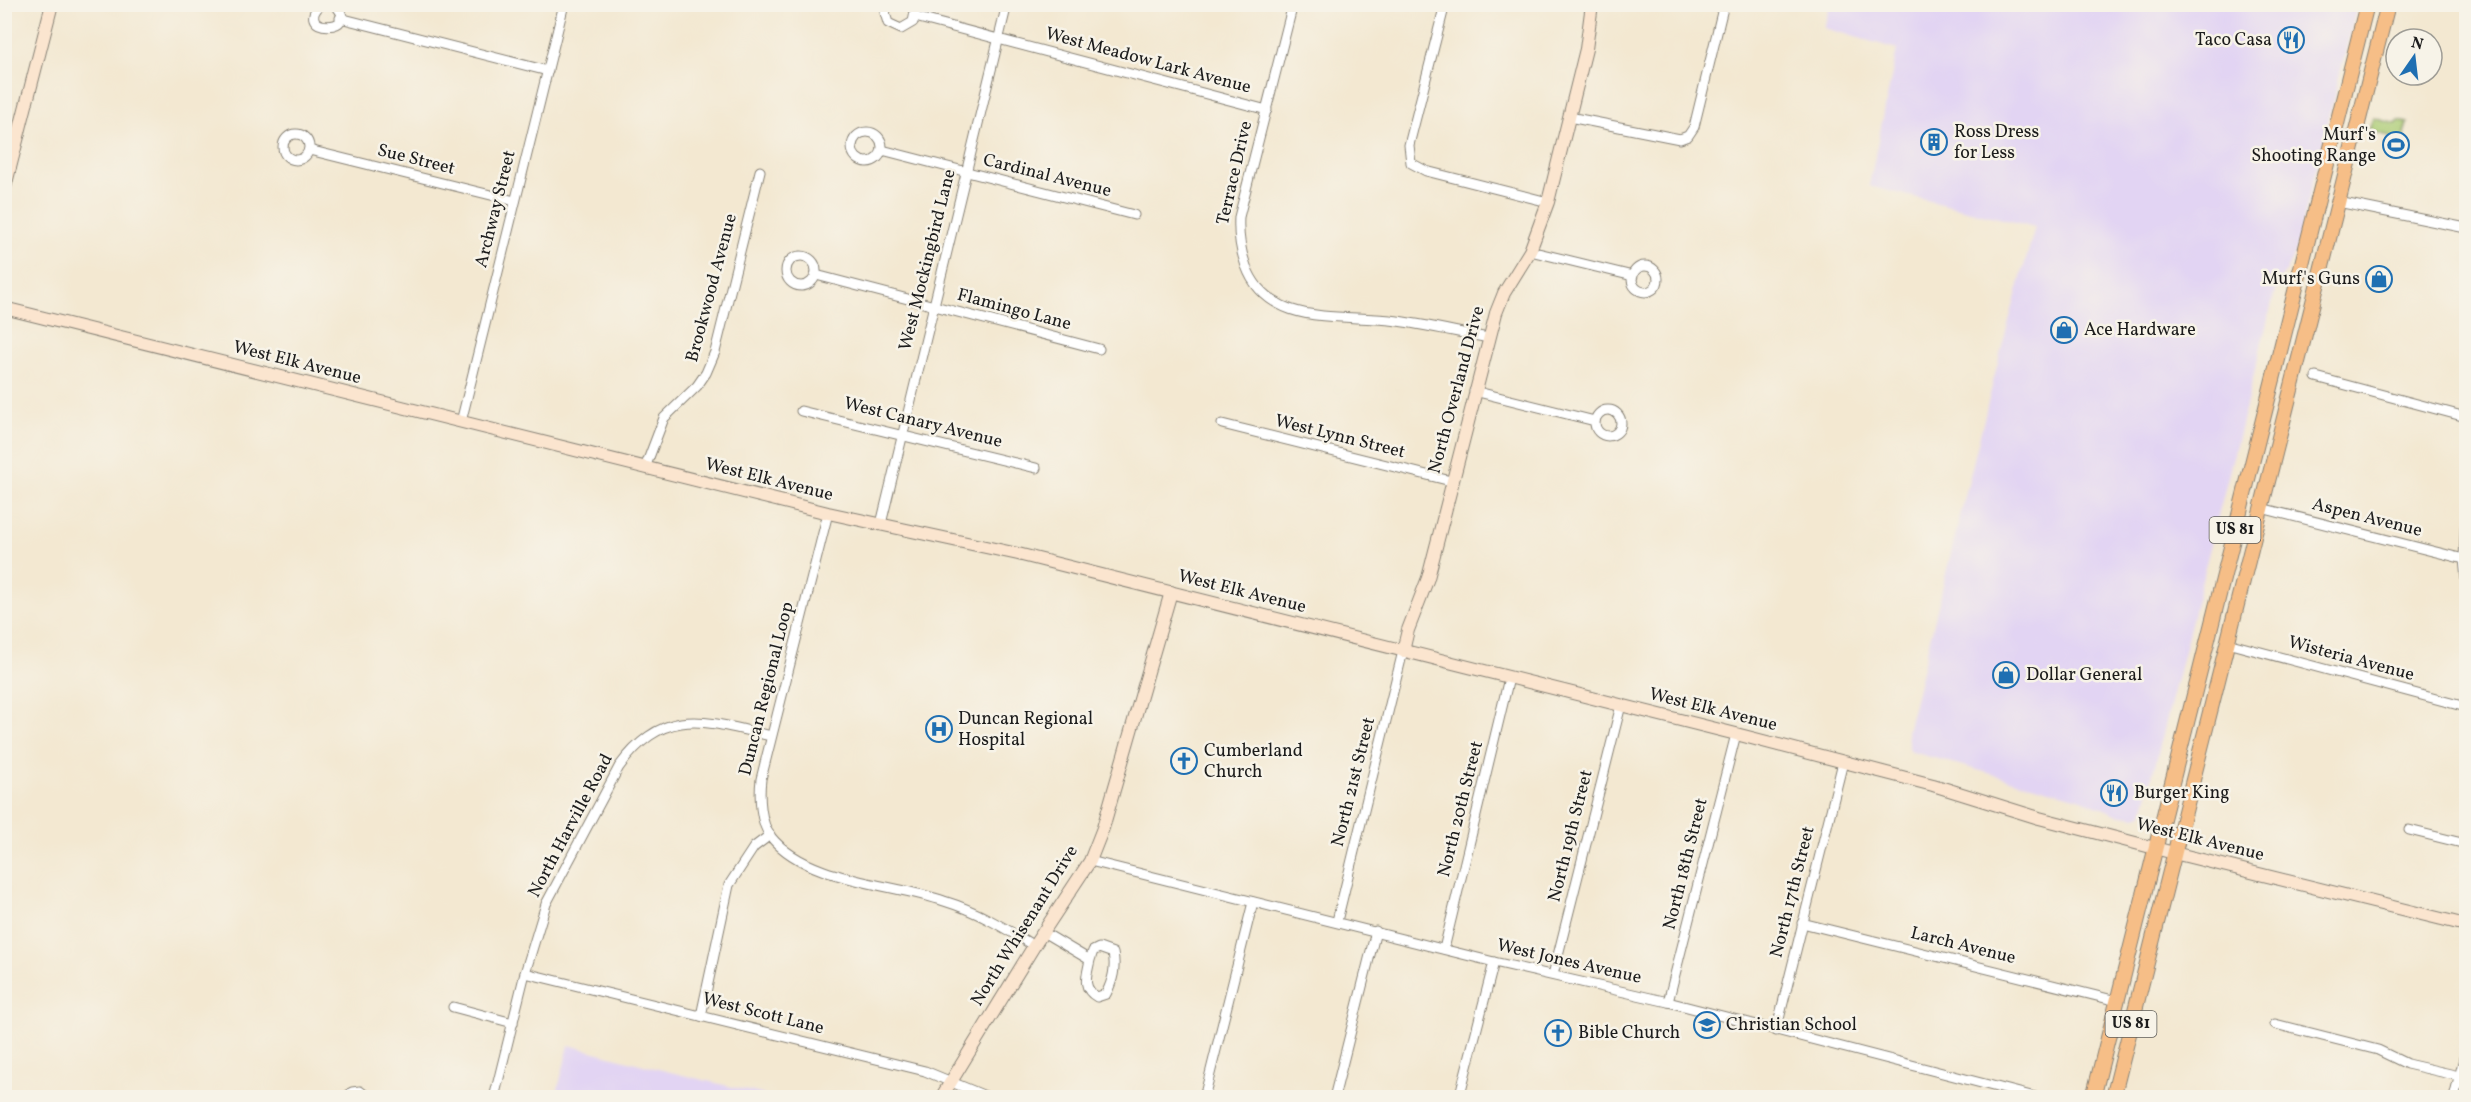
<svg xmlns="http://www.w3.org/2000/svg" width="2471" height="1102" font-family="Vollkorn,serif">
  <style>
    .built { fill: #e2d4f3 }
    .green { fill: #accc74; stroke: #647448; stroke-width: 1.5 }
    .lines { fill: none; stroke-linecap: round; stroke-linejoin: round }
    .street-casing { stroke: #888276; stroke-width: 11 }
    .secondary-casing { stroke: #888276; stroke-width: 14 }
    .primary-casing { stroke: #888276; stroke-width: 16 }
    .street { stroke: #fff; stroke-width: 9 }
    .secondary { stroke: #fbe5cf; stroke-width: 12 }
    .primary { stroke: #f6be87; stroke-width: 14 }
    .labels { text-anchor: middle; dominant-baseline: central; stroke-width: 5; stroke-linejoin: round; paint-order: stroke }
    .shield { fill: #f7f3e8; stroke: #5e5c59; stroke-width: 1.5 }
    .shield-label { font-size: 16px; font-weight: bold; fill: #1c1c1c }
    .poi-label { font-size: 18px; fill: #1c1c1c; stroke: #f7f3e8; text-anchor: start }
    .street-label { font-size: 18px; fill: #1c1c1c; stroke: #f7f3e8 }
  </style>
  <rect width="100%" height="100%" fill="#f7f3e8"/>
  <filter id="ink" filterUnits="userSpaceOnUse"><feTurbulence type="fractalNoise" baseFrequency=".0167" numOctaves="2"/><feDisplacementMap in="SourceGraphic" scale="12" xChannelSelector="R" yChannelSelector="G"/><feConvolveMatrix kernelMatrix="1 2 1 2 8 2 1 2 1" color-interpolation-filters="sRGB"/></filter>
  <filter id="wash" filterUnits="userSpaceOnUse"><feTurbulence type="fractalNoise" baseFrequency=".008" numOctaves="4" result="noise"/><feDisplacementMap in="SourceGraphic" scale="24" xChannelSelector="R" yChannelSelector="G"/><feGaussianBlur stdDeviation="1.35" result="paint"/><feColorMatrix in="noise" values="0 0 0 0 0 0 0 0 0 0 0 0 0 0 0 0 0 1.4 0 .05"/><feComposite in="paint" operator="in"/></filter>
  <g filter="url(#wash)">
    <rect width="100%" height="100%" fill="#f3e8d1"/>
    <!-- built -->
    <g class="built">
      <path d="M 1830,5 L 2357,5 L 2295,253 L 2275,291 L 2143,813 L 2137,817 L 2116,814 L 2082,799 L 1909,751 L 1907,732 L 2001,350 L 2035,227 L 1869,186 L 1897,49 L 1824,28 Z"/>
      <path d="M 569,1045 L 662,1070 L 773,1097 L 556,1097 Z"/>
    </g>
    <!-- green -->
    <path class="green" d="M 2373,118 L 2396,124 L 2399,121 L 2408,123 L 2399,158 L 2387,155 L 2390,136 L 2369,131 Z"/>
  </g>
  <g filter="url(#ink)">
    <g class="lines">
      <defs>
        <g id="street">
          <path d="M 321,4 C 291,33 365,33 334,4"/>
          <path d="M 888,4 L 885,13 L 888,23 L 901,29 L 913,22 L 915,12 L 912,4"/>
          <path d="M 1293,4 L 1239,217 C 1238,235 1240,249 1246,266 C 1268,327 1339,314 1390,320 C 1423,324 1456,332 1489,338"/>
          <path d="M 1445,4 L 1409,145 L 1411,163 L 1426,171 L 1548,202"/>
          <path d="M 915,17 L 1267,110"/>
          <path d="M 340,18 L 548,71"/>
          <path d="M 1569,117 L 1680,139 L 1688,136 L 1694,127 L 1724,4"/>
          <circle cx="867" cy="147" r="15"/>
          <circle cx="296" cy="147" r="13"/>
          <path d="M 309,150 L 515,201"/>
          <path d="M 882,150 L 1134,215"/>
          <path d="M 2338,202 L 2466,228"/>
          <path d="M 1530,251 L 1633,276"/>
          <circle cx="801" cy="271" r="15"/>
          <circle cx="1645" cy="279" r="13"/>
          <path d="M 816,275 L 1099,349"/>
          <path d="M 2316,377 L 2466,417"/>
          <path d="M 1474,391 L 1595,421"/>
          <circle cx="1608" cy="423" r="13"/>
          <path d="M 801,411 L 1036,468"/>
          <path d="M 461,422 L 564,4"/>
          <path d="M 1222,424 L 1451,481"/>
          <path d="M 645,468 L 664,418 L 697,386 L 706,373 L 715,352 L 760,171"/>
          <path d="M 2261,508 L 2464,559"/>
          <path d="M 2466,512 L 2464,559 L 2466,580"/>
          <path d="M 828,513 L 761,779 C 759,796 760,823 771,837 C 808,882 891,883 944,901 C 977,911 1005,928 1034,946"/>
          <path d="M 881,524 L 1007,4"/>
          <path d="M 2227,643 L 2466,707"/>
          <path d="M 2409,830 L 2466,844"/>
          <path d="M 1090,861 L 1494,962 L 1668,1002 L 2039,1098"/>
          <path d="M 1337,921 L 1403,651"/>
          <path d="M 1802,923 L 2117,1001"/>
          <path d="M 1043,932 L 1090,960 C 1087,975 1081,988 1097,997 L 1106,994 C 1113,980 1116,968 1113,953 L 1099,948 L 1093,951 L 1090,960"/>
          <path d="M 1444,949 L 1509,678"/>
          <path d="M 525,973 L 925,1071 L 990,1098"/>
          <path d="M 1553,975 L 1621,705"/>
          <path d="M 1668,1002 L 1736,734"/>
          <path d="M 453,1007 L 513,1023"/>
          <path d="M 701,1016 L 729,885 L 754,847 L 770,835"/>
          <path d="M 2275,1024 L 2378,1050 L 2407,1064 L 2459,1076"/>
          <path d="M 1776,1031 L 1843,762"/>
          <path d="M 346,1098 L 352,1092 L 360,1091 L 369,1098"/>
          <path d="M 494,1098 L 525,973 L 546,904 L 619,767 C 665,704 705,721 771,736"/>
          <path d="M 1204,1098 L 1253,902"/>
          <path d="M 1334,1098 L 1376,931"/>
          <path d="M 1459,1098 L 1494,962"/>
          <path d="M 2454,1098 L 2466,1050"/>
        </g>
        <g id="secondary">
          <path d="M 4,191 L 52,4"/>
          <path d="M 4,308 L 828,513 L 1018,554 L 1736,734 L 1933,785 L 2039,818 L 2174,853 L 2466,925"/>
          <path d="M 1403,651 L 1408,630 L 1428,578 L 1496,313 L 1504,293 L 1530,251 L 1548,202 L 1586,49 L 1592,4"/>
          <path d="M 941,1098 L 1034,946 L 1090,861 L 1103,828 L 1171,592"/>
        </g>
        <g id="primary">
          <path d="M 2093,1098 L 2367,4"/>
          <path d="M 2113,1098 L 2388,4"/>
        </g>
      </defs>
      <!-- street casing -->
      <use href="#street" class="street-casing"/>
      <!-- secondary casing -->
      <use href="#secondary" class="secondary-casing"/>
      <!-- primary casing -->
      <use href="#primary" class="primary-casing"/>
      <!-- street -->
      <use href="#street" class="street"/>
      <!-- secondary -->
      <use href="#secondary" class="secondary"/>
      <!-- primary -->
      <use href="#primary" class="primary"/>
    </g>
  </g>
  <!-- icons -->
  <defs>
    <symbol id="restaurant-ring" viewBox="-11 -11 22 22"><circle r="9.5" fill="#f7f3e8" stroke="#1f6fb2" stroke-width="1.5"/><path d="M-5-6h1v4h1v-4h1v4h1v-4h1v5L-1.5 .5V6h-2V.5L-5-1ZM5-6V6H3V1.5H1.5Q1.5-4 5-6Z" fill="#1f6fb2"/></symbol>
    <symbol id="building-ring" viewBox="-11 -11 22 22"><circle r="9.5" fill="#f7f3e8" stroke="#1f6fb2" stroke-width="1.5"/><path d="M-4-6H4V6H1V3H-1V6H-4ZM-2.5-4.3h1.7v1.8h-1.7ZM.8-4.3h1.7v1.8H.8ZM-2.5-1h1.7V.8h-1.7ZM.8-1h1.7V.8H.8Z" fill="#1f6fb2"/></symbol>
    <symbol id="stadium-ring" viewBox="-11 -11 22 22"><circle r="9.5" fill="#f7f3e8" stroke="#1f6fb2" stroke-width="1.5"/><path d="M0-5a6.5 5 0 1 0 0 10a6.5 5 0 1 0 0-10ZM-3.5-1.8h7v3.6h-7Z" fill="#1f6fb2"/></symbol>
    <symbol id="shop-ring" viewBox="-11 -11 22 22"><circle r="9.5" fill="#f7f3e8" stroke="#1f6fb2" stroke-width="1.5"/><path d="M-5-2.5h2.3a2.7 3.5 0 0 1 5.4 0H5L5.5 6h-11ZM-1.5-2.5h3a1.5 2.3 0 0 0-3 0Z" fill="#1f6fb2"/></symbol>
    <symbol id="hospital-ring" viewBox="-11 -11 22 22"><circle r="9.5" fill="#f7f3e8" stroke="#1f6fb2" stroke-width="1.5"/><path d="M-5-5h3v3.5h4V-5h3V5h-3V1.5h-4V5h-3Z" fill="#1f6fb2"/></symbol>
    <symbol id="church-ring" viewBox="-11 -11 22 22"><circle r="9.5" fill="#f7f3e8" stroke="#1f6fb2" stroke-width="1.5"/><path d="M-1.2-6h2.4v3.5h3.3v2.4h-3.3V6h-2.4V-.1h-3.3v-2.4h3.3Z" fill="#1f6fb2"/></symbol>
    <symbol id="school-ring" viewBox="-11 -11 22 22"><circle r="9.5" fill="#f7f3e8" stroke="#1f6fb2" stroke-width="1.5"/><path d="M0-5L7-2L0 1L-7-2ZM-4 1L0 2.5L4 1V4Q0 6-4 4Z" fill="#1f6fb2"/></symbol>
  </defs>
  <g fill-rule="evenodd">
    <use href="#restaurant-ring" x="2276" y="25" width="30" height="30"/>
    <use href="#building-ring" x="1919" y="127" width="30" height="30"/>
    <use href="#stadium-ring" x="2381" y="130" width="30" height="30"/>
    <use href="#shop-ring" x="2364" y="264" width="30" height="30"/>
    <use href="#shop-ring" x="2049" y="315" width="30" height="30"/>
    <use href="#shop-ring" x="1991" y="660" width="30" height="30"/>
    <use href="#hospital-ring" x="924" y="714" width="30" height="30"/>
    <use href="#church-ring" x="1169" y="746" width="30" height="30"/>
    <use href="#restaurant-ring" x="2099" y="778" width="30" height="30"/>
    <use href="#school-ring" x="1692" y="1010" width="30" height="30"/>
    <use href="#church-ring" x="1543" y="1018" width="30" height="30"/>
  </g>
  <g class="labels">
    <!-- shield labels -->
    <g class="shield">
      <rect x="2209.5" y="517" width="51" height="26" rx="4.5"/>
      <rect x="2105.5" y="1011" width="51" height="26" rx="4.5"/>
    </g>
    <g class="shield-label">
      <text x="2235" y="530">US 81</text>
      <text x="2131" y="1024">US 81</text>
    </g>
    <!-- poi labels -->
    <g class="poi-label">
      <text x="2272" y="40" text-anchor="end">Taco Casa</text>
      <text x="1954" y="132">Ross Dress<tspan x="1954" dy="21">for Less</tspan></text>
      <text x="2376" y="135" text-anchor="end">Murf's<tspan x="2376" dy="21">Shooting Range</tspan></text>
      <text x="2360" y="279" text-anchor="end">Murf's Guns</text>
      <text x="2084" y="330">Ace Hardware</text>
      <text x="2026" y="675">Dollar General</text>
      <text x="958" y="719">Duncan Regional<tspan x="958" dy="21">Hospital</tspan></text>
      <text x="1204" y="751">Cumberland<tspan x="1204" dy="21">Church</tspan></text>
      <text x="2134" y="793">Burger King</text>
      <text x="1726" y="1025">Christian School</text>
      <text x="1578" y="1033">Bible Church</text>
    </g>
    <!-- street labels -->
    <g class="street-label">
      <text transform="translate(1148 61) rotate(15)">West Meadow Lark Avenue</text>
      <text transform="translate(416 160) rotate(14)">Sue Street</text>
      <text transform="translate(1235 173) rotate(-77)">Terrace Drive</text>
      <text transform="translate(1047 176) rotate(14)">Cardinal Avenue</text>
      <text transform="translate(496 209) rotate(-76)">Archway Street</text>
      <text transform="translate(928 260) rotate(-76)">West Mockingbird Lane</text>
      <text transform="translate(712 288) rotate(-75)">Brookwood Avenue</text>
      <text transform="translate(1014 310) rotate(15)">Flamingo Lane</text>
      <text transform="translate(297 363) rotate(14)">West Elk Avenue</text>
      <text transform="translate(1457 390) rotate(-75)">North Overland Drive</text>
      <text transform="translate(923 423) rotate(14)">West Canary Avenue</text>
      <text transform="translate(1340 437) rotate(14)">West Lynn Street</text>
      <text transform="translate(769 480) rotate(14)">West Elk Avenue</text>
      <text transform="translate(2367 518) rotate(14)">Aspen Avenue</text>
      <text transform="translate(1242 592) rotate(14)">West Elk Avenue</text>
      <text transform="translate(2351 659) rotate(15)">Wisteria Avenue</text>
      <text transform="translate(767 689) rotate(-76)">Duncan Regional Loop</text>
      <text transform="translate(1713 710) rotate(14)">West Elk Avenue</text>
      <text transform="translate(1354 782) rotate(-76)">North 21st Street</text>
      <text transform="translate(1461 809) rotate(-76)">North 20th Street</text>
      <text transform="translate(571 826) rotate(-62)">North Harville Road</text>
      <text transform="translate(1571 836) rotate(-76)">North 19th Street</text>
      <text transform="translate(2200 840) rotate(14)">West Elk Avenue</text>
      <text transform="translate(1686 864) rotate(-76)">North 18th Street</text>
      <text transform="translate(1793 892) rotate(-76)">North 17th Street</text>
      <text transform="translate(1025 926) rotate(-58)">North Whisenant Drive</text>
      <text transform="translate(1963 946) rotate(14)">Larch Avenue</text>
      <text transform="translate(1569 962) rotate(13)">West Jones Avenue</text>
      <text transform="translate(763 1014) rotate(14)">West Scott Lane</text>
    </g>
  </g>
  <!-- margin -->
  <rect width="2471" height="1102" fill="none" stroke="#f7f3e8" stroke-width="24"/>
  <!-- north arrow -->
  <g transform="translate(2414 57) rotate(14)"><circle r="28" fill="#f7f3e8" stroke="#9f9d96" stroke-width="1.5"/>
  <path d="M0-4.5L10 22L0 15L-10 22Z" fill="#1f6fb2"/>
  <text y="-9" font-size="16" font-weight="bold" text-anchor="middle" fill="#1c1c1c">N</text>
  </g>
</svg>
